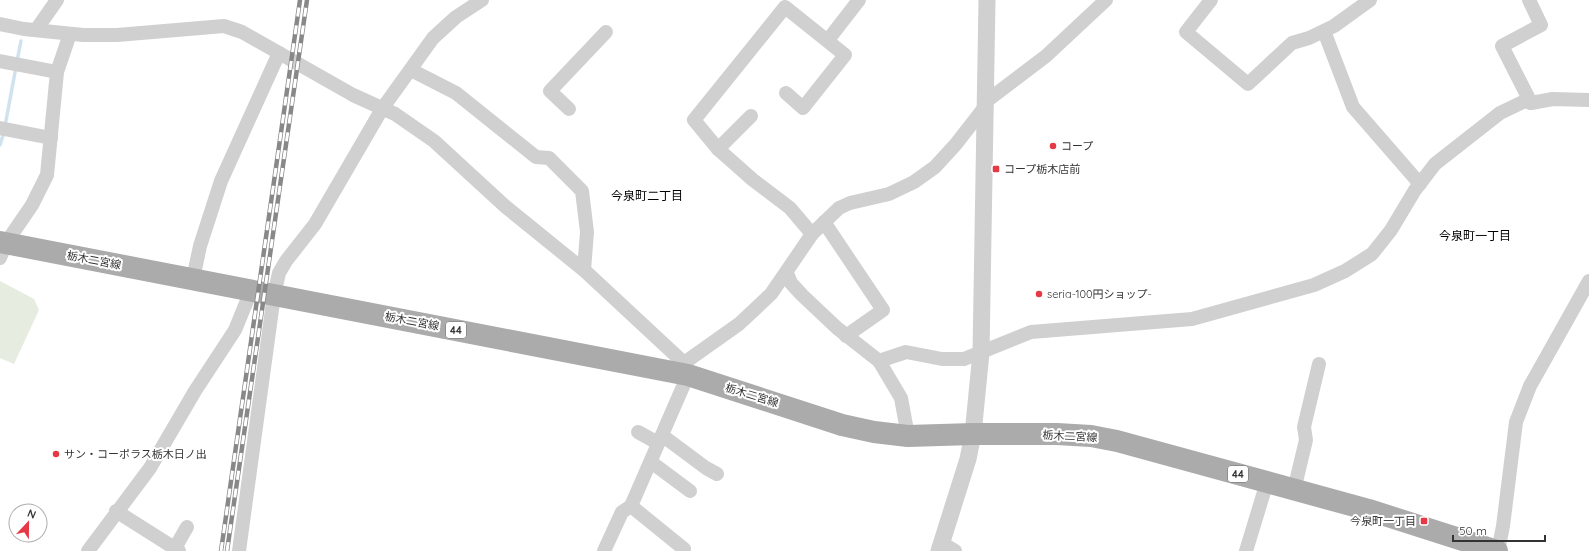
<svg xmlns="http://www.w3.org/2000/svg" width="1589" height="551" font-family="Quicksand,'Noto Sans JP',sans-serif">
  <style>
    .green { fill: #e6ecdf }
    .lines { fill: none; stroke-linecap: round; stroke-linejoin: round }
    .stream { stroke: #cfe2ee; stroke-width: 3.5 }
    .minor { stroke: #d0d0d0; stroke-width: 14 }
    .tertiary { stroke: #d0d0d0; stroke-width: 17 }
    .primary { stroke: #ababab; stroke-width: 22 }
    .rail-casing { stroke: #888; stroke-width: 4.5 }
    .rail { stroke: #fff; stroke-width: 3; stroke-dasharray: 9; stroke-linecap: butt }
    .poi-dot { fill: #e63946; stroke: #fff; stroke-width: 1.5 }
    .labels { text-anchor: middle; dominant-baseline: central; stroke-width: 4; stroke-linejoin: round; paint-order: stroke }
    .shield { fill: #fff; stroke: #707070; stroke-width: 1 }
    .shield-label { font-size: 10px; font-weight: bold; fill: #333 }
    .poi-label { font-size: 11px; fill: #333; stroke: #fff; text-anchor: start }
    .street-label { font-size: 11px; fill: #333; stroke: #fff }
    .neighbourhood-label { font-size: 12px; fill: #000; stroke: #fff }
  </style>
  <rect width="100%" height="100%" fill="#fff"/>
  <!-- green -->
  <path class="green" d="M 0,281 L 34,299 L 39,310 L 14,364 L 0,358 Z"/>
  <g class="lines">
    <!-- stream -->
    <g class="stream">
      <path d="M 17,61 L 21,41"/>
      <path d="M 5,126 L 16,67"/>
      <path d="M 0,145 L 4,132"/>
    </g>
    <!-- minor -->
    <g class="minor">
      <path d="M 1211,0 L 1186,32 L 1248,84 L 1292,43 L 1309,38 L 1334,26 L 1370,0"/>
      <path d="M 1529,0 L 1541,25 L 1502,46 L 1531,103"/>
      <path d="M 0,24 L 24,29 L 83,35 L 117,35 L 224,26 L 242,32 L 353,95 L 395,114 L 434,141 L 506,207 L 585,271 L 684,363 L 688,375 L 631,506 L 622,512 L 604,551"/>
      <path d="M 36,30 L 57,0"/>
      <path d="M 1324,31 L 1353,107 L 1420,184"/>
      <path d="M 828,40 L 859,0"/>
      <path d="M 0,61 L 57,72"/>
      <path d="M 411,70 L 456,93 L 536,157 L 549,158 L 582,191 L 587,232 L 584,270"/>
      <path d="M 984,103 L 1046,56 L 1106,0"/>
      <path d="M 569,109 L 550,91 L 606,32"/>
      <path d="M 0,128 L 51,138"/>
      <path d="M 718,149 L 751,116"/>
      <path d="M 824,222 L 883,310 L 846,336"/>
      <path d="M 812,234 L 839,208 L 850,203 L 889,194 L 914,182 L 935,167 L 956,144 L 984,108"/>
      <path d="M 0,258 L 6,243 L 32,205 L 47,175 L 57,72 L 70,34"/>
      <path d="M 787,273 L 791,283 L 802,295 L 837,328 L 879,361 L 901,398 L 908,436"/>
      <path d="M 193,279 L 200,246 L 221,181 L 279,53"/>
      <path d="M 879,361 L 906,352 L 942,359 L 964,359 L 1031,332 L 1192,319 L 1314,285 L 1345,271 L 1372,254 L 1391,230 L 1415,190 L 1435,164 L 1500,113 L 1525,101 L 1531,103 L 1553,99 L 1589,100"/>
      <path d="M 684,363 L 739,324 L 771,294 L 812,234 L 790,208 L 753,180 L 718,149 L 694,120 L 785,7 L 845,55 L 803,108 L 786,93"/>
      <path d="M 638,432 L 658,443"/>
      <path d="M 663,436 L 706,468 L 717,474"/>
      <path d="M 651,462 L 690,491"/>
      <path d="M 1294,490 L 1306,440 L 1304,427 L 1319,364"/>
      <path d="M 631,506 L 684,549 L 682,551"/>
      <path d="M 116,511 L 179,551"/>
      <path d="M 942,543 L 955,551"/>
      <path d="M 175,548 L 187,527"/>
      <path d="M 88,551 L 150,468 L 195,391 L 235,330 L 251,291"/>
      <path d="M 239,551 L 274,295 L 279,273 L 286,261 L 315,224 L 382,109 L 433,38 L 456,17 L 482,0"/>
      <path d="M 1246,551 L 1267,482"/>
      <path d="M 1498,551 L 1503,526 L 1516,422 L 1530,386 L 1589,281"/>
    </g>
    <!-- tertiary -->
    <path class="tertiary" d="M 939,551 L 968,459 L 973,434 L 981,353 L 987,0"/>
    <!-- primary -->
    <path class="primary" d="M 0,242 L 688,375 L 842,425 L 874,432 L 908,436 L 973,434 L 1057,434 L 1091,436 L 1117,441 L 1369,510 L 1497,551"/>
    <defs>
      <g id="rail">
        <path d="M 221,551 L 300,0"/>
        <path d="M 227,551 L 307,0"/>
      </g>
    </defs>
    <!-- rail casing -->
    <use href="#rail" class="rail-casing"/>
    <!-- rail -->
    <use href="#rail" class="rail"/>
  </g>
  <!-- markers -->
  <g class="poi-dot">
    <circle cx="1053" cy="146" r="4"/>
    <rect x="992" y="165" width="8" height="8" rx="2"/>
    <circle cx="1039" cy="294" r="4"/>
    <circle cx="56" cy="454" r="4"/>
    <rect x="1420" y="517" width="8" height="8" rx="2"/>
  </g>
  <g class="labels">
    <!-- shield labels -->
    <g class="shield">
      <rect x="446" y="322" width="20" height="16" rx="3"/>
      <rect x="1228" y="466" width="20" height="16" rx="3"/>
    </g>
    <g class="shield-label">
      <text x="456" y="330">44</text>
      <text x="1238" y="474">44</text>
    </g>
    <!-- poi labels -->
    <g class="poi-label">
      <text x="1061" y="146">コープ</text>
      <text x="1004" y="169">コープ栃木店前</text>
      <text x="1047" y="294">seria-100円ショップ-</text>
      <text x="64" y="454">サン・コーポラス栃木日ノ出</text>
      <text x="1416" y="521" text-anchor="end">今泉町一丁目</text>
    </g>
    <!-- street labels -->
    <g class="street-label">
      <text transform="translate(94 260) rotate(11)">栃木二宮線</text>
      <text transform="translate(412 321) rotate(11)">栃木二宮線</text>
      <text transform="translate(752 395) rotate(17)">栃木二宮線</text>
      <text transform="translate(1070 436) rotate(3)">栃木二宮線</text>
    </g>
    <!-- neighbourhood labels -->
    <g class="neighbourhood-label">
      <text x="647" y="195">今泉町二丁目</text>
      <text x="1475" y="235">今泉町一丁目</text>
    </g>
  </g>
  <!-- north arrow -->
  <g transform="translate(28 523) rotate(22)"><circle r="19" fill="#ffffff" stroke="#adadad"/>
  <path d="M0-3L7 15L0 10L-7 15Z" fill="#e63946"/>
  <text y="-6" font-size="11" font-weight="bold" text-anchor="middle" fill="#333333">N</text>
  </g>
  <!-- scale -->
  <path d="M1453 535v6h92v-6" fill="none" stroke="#333333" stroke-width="2"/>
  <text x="1459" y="535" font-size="12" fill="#333333" stroke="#ffffff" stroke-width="3" paint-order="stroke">50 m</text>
</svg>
